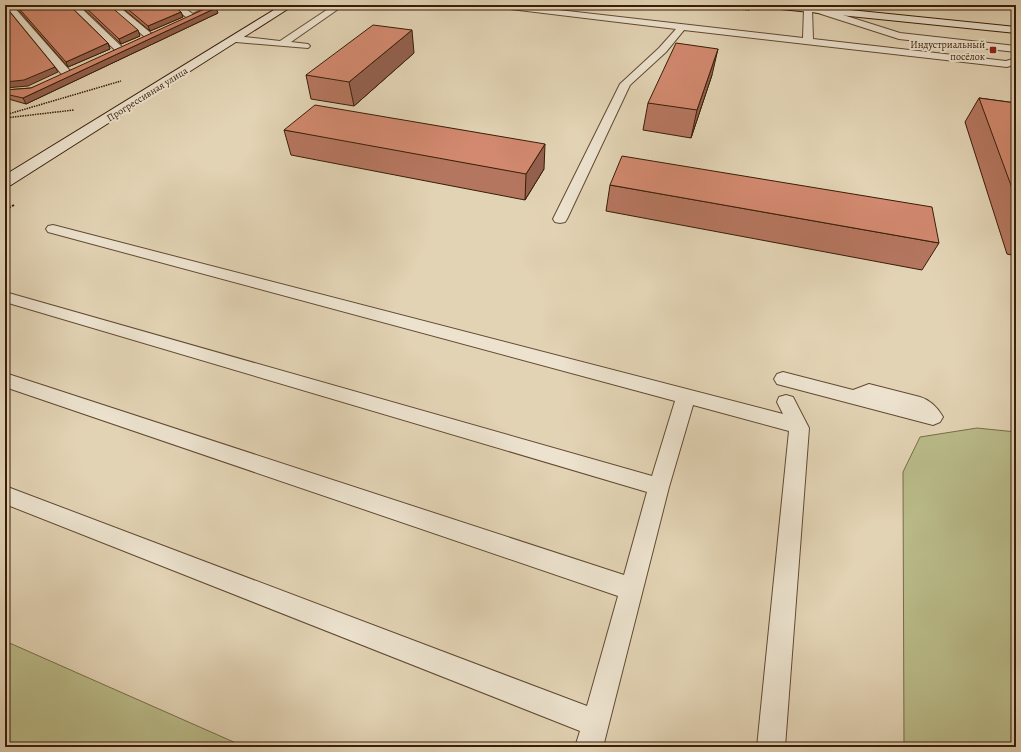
<svg xmlns="http://www.w3.org/2000/svg" width="1021" height="752" font-family="Alegreya,serif">
  <style>
    .green { fill: #b9bb89; stroke: #786c48 }
    .lines { fill: none; stroke-linecap: round; stroke-linejoin: round }
    .lane-casing { stroke: #624a32; stroke-width: 2 }
    .secondary-casing { stroke: #381d07; stroke-width: 2 }
    .path-far1 { stroke: #381d07; stroke-width: 1.5; stroke-dasharray: 1.5 1; stroke-linecap: butt }
    .path { stroke: #381d07; stroke-width: 2; stroke-dasharray: 2.5 1.5; stroke-linecap: butt }
    .lane { fill: #ece2ce; fill-rule: evenodd }
    .secondary { fill: #ece2ce; fill-rule: evenodd }
    .wall { fill: #b5765f; stroke: #381d07 }
    .shaded-wall { fill: #93604e; stroke: #381d07 }
    .building { fill: #d2896f; stroke: #381d07 }
    .poi-dot { fill: #8f2418; stroke: #ece2ce; stroke-width: 1.5 }
    .labels { text-anchor: middle; dominant-baseline: central; stroke-width: 4; stroke-linejoin: round; paint-order: stroke }
    .far-poi-label { font-size: 10px; fill: #381d07; stroke: #ece2ce; text-anchor: end }
    .far-street-label { font-size: 10px; fill: #381d07; stroke: #ece2ce }
  </style>
  <rect width="100%" height="100%" fill="#e2d3b4"/>
  <filter id="stains"><feTurbulence type="fractalNoise" baseFrequency=".005" numOctaves="4"/><feColorMatrix values="0 0 0 0 .2 0 0 0 0 .09 0 0 0 0 .02 0 0 0 .5 -.17"/></filter>
  <radialGradient id="worn" r=".72"><stop offset=".6" stop-color="#630" stop-opacity="0"/><stop offset="1" stop-color="#630" stop-opacity=".3"/></radialGradient>
  <!-- green -->
  <g class="green">
    <path d="M 977,428 L 1016,432 L 1016,747 L 904,747 L 903,472 L 920,437 Z"/>
    <path d="M 5,641 L 245,747 L 5,747 Z"/>
  </g>
  <g class="lines">
    <defs>
      <g id="lane">
        <path d="M 5,5 L 12,5 L 71,72 L 72,74 L 71,76 L 63,76 Z"/>
        <path d="M 69,5 L 78,5 L 123,48 L 125,50 L 123,52 L 117,52 Z"/>
        <path d="M 108,5 L 117,5 L 152,34 L 154,36 L 152,38 L 146,38 Z"/>
        <path d="M 171,5 L 180,5 L 193,14 L 212,5 L 223,5 L 190,21 L 187,20 L 186,17 Z"/>
        <path d="M 334,5 L 344,5 L 291,42 L 308,44 L 310,46 L 308,48 L 236,42 L 231,39 L 236,36 L 280,41 Z"/>
        <path d="M 489,5 L 515,5 L 803,38 L 804,9 L 808,6 L 812,9 L 813,39 L 1006,61 L 1016,58 L 1016,64 L 1007,67 L 684,30 L 666,52 L 630,85 L 567,219 L 565,222 L 560,223 L 555,222 L 553,219 L 620,84 L 659,48 L 676,29 L 493,7 Z"/>
        <path d="M 818,7 L 900,33 L 1016,46 L 1016,52 L 899,39 L 815,12 L 814,10 L 815,8 Z"/>
        <path d="M 53,225 L 783,414 L 777,402 L 779,397 L 786,395 L 793,397 L 809,428 L 785,747 L 757,747 L 789,431 L 693,405 L 669,487 L 603,747 L 575,747 L 580,731 L 5,504 L 5,486 L 587,706 L 618,596 L 5,387 L 5,373 L 624,575 L 647,492 L 5,302 L 5,292 L 652,476 L 675,401 L 48,232 L 46,229 L 48,226 Z"/>
        <path d="M 783,372 L 853,390 L 869,384 L 920,397 C 930,400 938,408 943,417 L 940,422 L 933,425 L 777,384 L 774,379 L 777,374 Z"/>
      </g>
      <g id="secondary">
        <path d="M 282,5 L 294,5 L 11,185 L 5,187 L 5,175 Z"/>
        <path d="M 766,5 L 801,5 L 1016,27 L 1016,33 L 771,8 Z"/>
      </g>
    </defs>
    <!-- lane casing -->
    <use href="#lane" class="lane-casing"/>
    <!-- secondary casing -->
    <use href="#secondary" class="secondary-casing"/>
    <!-- path-far1 -->
    <g class="path-far1">
      <path d="M 698,5 L 750,10"/>
      <path d="M 5,115 L 121,81"/>
      <path d="M 5,118 L 74,110"/>
    </g>
    <!-- path -->
    <path class="path" d="M 5,210 L 14,205"/>
    <!-- lane -->
    <use href="#lane" class="lane"/>
    <!-- secondary -->
    <use href="#secondary" class="secondary"/>
  </g>
  <!-- wall -->
  <g class="wall">
    <path d="M 14,5 L 69,5 L 108,43 L 110,49 L 68,67 Z"/>
    <path d="M 80,5 L 109,5 L 140,36 L 121,44 Z"/>
    <path d="M 119,5 L 173,5 L 181,12 L 183,17 L 150,31 Z"/>
    <path d="M 218,13 L 26,104 L 5,98 L 5,90 L 31,88 Z"/>
    <path d="M 414,53 L 354,106 L 311,99 L 306,75 Z"/>
    <path d="M 712,75 L 691,138 L 643,130 L 648,103 Z"/>
    <path d="M 979,98 L 1016,103 L 1016,256 L 1007,254 L 965,122 Z"/>
    <path d="M 284,130 L 544,169 L 525,200 L 291,155 Z"/>
    <path d="M 610,185 L 939,243 L 922,270 L 606,211 Z"/>
  </g>
  <!-- shaded-wall -->
  <g class="shaded-wall">
    <path d="M 216,8 L 218,13 L 26,104 L 23,98 Z"/>
    <path d="M 181,12 L 183,17 L 150,31 L 148,26 Z"/>
    <path d="M 138,30 L 140,36 L 121,44 L 119,39 Z"/>
    <path d="M 412,30 L 414,53 L 354,106 L 349,82 Z"/>
    <path d="M 108,43 L 110,49 L 68,67 L 66,62 Z"/>
    <path d="M 718,49 L 712,75 L 691,138 L 697,110 Z"/>
    <path d="M 55,67 L 58,72 L 28,86 L 5,88 L 5,82 Z"/>
    <path d="M 545,144 L 544,169 L 525,200 L 526,174 Z"/>
  </g>
  <!-- building -->
  <g class="building">
    <path d="M 16,5 L 69,5 L 108,43 L 66,62 Z"/>
    <path d="M 83,5 L 109,5 L 138,30 L 119,39 Z"/>
    <path d="M 123,5 L 173,5 L 181,12 L 148,26 Z"/>
    <path d="M 5,6 L 55,67 L 24,80 L 5,82 Z"/>
    <path d="M 209,7 L 216,8 L 23,98 L 5,94 L 5,90 L 31,88 Z"/>
    <path d="M 373,25 L 412,30 L 349,82 L 306,75 Z"/>
    <path d="M 676,43 L 718,49 L 697,110 L 648,103 Z"/>
    <path d="M 979,98 L 1016,103 L 1016,199 Z"/>
    <path d="M 315,105 L 545,144 L 526,174 L 284,130 Z"/>
    <path d="M 622,156 L 932,207 L 939,243 L 610,185 Z"/>
  </g>
  <!-- markers -->
  <rect class="poi-dot" x="989" y="46" width="8" height="8" rx="2"/>
  <g class="labels">
    <!-- far-poi labels -->
    <g class="far-poi-label">
      <text x="985" y="44">Индустриальный<tspan x="985" dy="12">посёлок</tspan></text>
    </g>
    <!-- far-street labels -->
    <g class="far-street-label">
      <text transform="translate(147 94) rotate(-32)">Прогрессивная улица</text>
    </g>
  </g>
  <!-- margin -->
  <rect width="1021" height="752" fill="none" stroke="#e2d3b4" stroke-width="20"/>
  <rect x="6" y="6" width="1009" height="740" fill="none" stroke="#381d07" stroke-width="2"/>
  <rect x="10" y="10" width="1001" height="732" fill="none" stroke="#381d07"/>
  <rect width="100%" height="100%" filter="url(#stains)"/>
  <rect width="100%" height="100%" fill="url(#worn)"/>
</svg>
